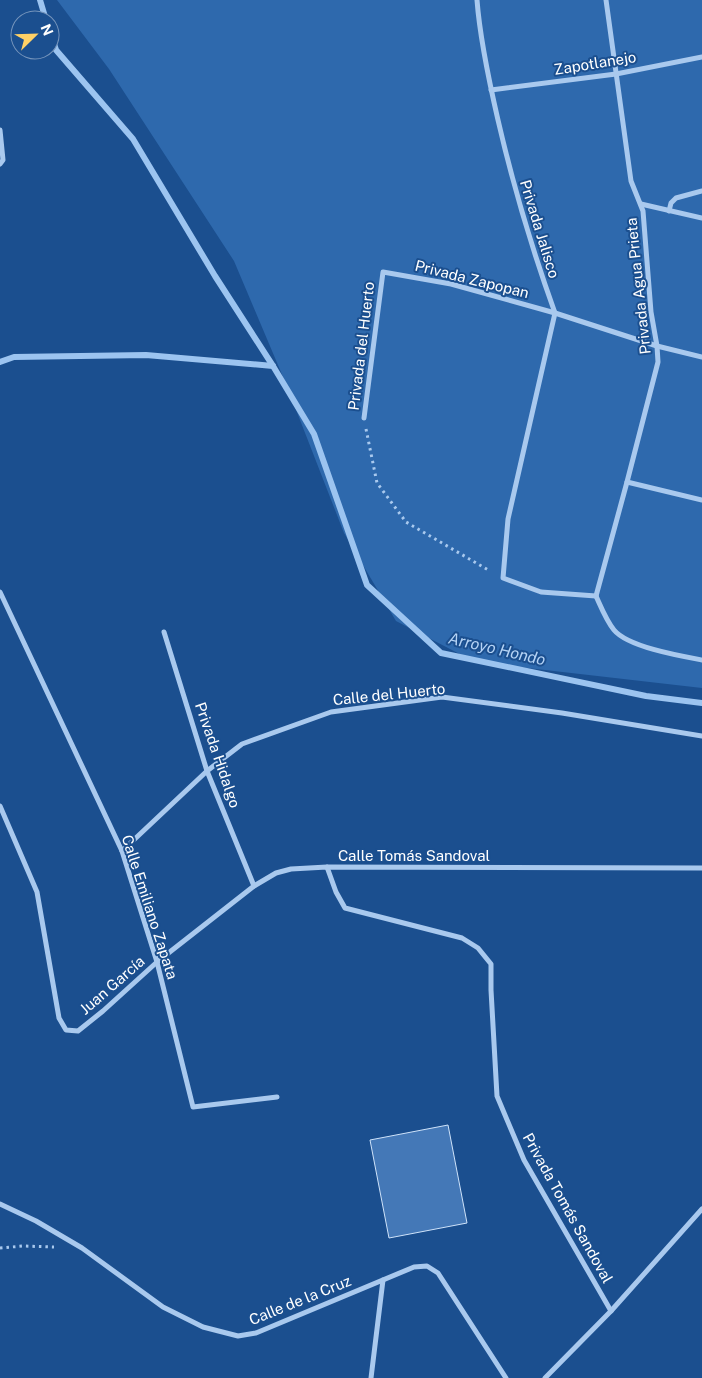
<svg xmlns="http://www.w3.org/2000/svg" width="702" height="1378" font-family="'Public Sans',sans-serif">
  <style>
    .green { fill: #2e69ad }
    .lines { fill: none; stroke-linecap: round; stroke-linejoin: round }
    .stream { stroke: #9cc4f0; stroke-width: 6 }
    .building { fill: #4478b7; stroke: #cfe3fa }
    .path { stroke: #a9c9ee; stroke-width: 3; stroke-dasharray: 2.5 4; stroke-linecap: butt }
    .street { stroke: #a9c9ee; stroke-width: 5 }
    .labels { text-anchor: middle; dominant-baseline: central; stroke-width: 4; stroke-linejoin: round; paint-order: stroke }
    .street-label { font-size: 15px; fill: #fff; stroke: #1b4f8f }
    .water-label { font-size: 16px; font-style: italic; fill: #b5d3f5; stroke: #1b4f8f }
  </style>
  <rect width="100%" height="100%" fill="#1b4f8f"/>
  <!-- green -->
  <path class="green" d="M 57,0 L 702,0 L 702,688 L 475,662 L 396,621 L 344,533 L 286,384 L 234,261 L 109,69 Z"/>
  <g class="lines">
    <!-- stream -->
    <g class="stream">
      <path d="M 40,0 L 46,20"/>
      <path d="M 50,32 L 56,50 L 133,139 L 215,276 L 273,366 L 314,434 L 367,585 L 441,653 L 646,696 L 702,703"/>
      <path d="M 0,362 L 14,357 L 146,355 L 273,366"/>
    </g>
  </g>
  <!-- building -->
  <path class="building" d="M 448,1125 L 467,1223 L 389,1238 L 370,1140 Z"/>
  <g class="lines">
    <!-- path -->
    <g class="path">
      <path d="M 366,429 L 377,483 L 406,522 L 490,571"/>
      <path d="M 0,1248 L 23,1246 L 54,1247"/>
    </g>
    <!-- street -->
    <g class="street">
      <path d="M 477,0 C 480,40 489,81 498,120 C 513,185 532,249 555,313"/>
      <path d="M 491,90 L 616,74 L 702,57"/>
      <path d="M 0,130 L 3,160 L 0,164"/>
      <path d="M 641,204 L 702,218"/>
      <path d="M 669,211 L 671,203 L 676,198 L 702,191"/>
      <path d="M 555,313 L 508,519 L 503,578 L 541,592 L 596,596"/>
      <path d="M 364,418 L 383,272 L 451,284 L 555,313 L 657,346 L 702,357"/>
      <path d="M 627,482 L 702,500"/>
      <path d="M 0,592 L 122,851 L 157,962 L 193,1107 L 277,1097"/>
      <path d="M 596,596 L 627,482 L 658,362 L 657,346 L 651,312 L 643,211 L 631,181 L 606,0"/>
      <path d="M 596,596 C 601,607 606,620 614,630 C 628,647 680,656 702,660"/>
      <path d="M 164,632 L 207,771 L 254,886"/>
      <path d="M 0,806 L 37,892 L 59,1018 L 66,1030 L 78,1031 L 103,1011 L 157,962 L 254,886 L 276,873 L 291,869 L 327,867 L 702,868"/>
      <path d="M 122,851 L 207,771 L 242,744 L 331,712 L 442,697 L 562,713 L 702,736"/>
      <path d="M 327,867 L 336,892 L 345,908 L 462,938 L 478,948 L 491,964 L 491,990 L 497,1096 L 524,1160 L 611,1311"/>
      <path d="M 0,1204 L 36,1221 L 82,1248 L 163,1307 L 203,1327 L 238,1336 L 256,1333 L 414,1267 L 427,1266 L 438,1273 L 506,1378"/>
      <path d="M 371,1378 L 383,1280"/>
      <path d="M 545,1378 L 611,1311 L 702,1209"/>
    </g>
  </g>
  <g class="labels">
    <!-- street labels -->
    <g class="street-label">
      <text transform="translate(595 63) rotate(-9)">Zapotlanejo</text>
      <text transform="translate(540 229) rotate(73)">Privada Jalisco</text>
      <text transform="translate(472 279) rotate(14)">Privada Zapopan</text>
      <text transform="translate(638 286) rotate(-96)">Privada Agua Prieta</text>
      <text transform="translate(361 346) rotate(-83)">Privada del Huerto</text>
      <text transform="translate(389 694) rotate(-6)">Calle del Huerto</text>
      <text transform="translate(218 755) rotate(71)">Privada Hidalgo</text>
      <text x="414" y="855">Calle Tomás Sandoval</text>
      <text transform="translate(150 907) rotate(72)">Calle Emiliano Zapata</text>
      <text transform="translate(112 985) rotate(-41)">Juan García</text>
      <text transform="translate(568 1208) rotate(61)">Privada Tomás Sandoval</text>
      <text transform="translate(300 1300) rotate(-22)">Calle de la Cruz</text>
    </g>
    <!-- water labels -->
    <g class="water-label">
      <text transform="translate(497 649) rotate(13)">Arroyo Hondo</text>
    </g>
  </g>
  <!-- north arrow -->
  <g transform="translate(35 35) rotate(67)"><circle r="24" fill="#1b4f8f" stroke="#7695bc"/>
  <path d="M0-4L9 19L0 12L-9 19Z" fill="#ffd166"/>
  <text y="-8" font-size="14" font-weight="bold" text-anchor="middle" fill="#ffffff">N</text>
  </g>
</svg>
